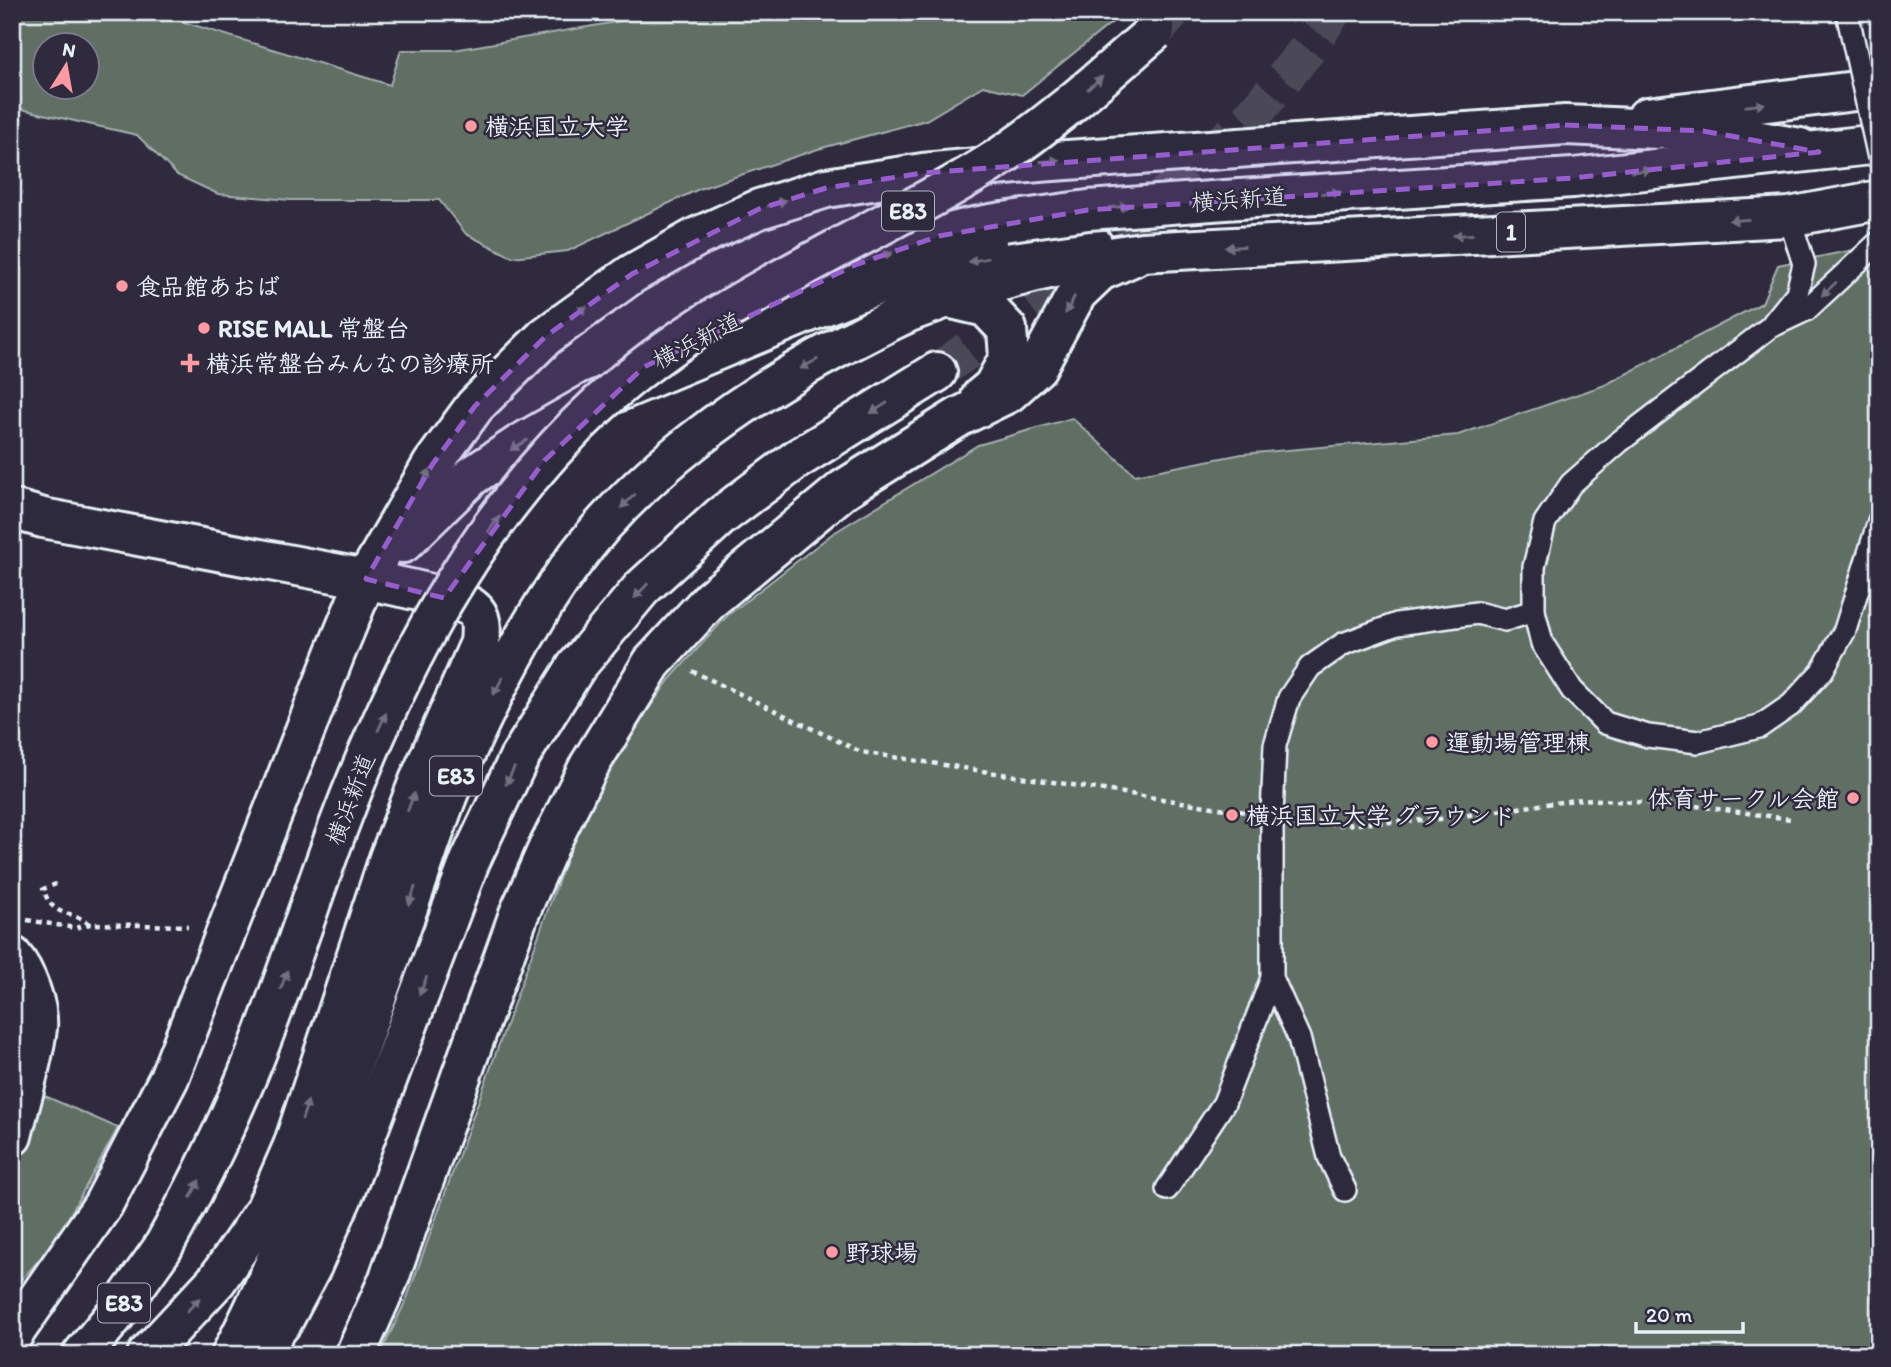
<svg xmlns="http://www.w3.org/2000/svg" width="1891" height="1367" font-family="Itim,'Klee One',sans-serif">
  <style>
    .green { fill: #606e64; stroke: #a4b0ae; stroke-width: 2; fill-rule: evenodd }
    .lines { fill: none; stroke-linecap: round; stroke-linejoin: round }
    .highway-tunnel { stroke: #4b4859; stroke-width: 38; stroke-dasharray: 38 19; stroke-linecap: butt }
    .lane-casing { stroke: #e8f1f8; stroke-width: 26 }
    .street-casing { stroke: #e8f1f8; stroke-width: 44 }
    .secondary-casing { stroke: #e8f1f8; stroke-width: 44 }
    .highway-casing { stroke: #e8f1f8; stroke-width: 44 }
    .path { stroke: #e8f1f8; stroke-width: 4.5; stroke-dasharray: 5 5; stroke-linecap: butt }
    .lane { stroke: #2f2a3d; stroke-width: 21 }
    .street { stroke: #2f2a3d; stroke-width: 38 }
    .secondary { stroke: #2f2a3d; stroke-width: 38 }
    .highway { stroke: #2f2a3d; stroke-width: 38 }
    .lane-bridge-casing { stroke: #e8f1f8; stroke-width: 26; stroke-linecap: butt }
    .highway-bridge-casing { stroke: #e8f1f8; stroke-width: 44; stroke-linecap: butt }
    .lane-bridge { stroke: #2f2a3d; stroke-width: 21 }
    .highway-bridge { stroke: #2f2a3d; stroke-width: 38 }
    .oneway { fill: #70707e }
    .marked { fill: #965dcd; fill-opacity: 0.2; stroke: #965dcd; stroke-width: 5; stroke-dasharray: 14 9; stroke-linejoin: round }
    .poi-dot { fill: #ff9aa2; stroke: #2f2a3d; stroke-width: 2.5 }
    .labels { text-anchor: middle; dominant-baseline: central; stroke-width: 5; stroke-linejoin: round; paint-order: stroke }
    .shield { fill: #2f2a3d; stroke: #b0b5c0; stroke-width: 2 }
    .shield-label { font-size: 23px; font-weight: bold; fill: #e8f1f8 }
    .poi-label { font-size: 24px; font-weight: bold; fill: #e8f1f8; stroke: #2f2a3d; text-anchor: start }
    .street-label { font-size: 24px; fill: #e8f1f8; stroke: #2f2a3d }
  </style>
  <rect width="100%" height="100%" fill="#2f2a3d"/>
  <filter id="ink" filterUnits="userSpaceOnUse"><feTurbulence type="fractalNoise" baseFrequency=".0143" numOctaves="2"/><feDisplacementMap in="SourceGraphic" scale="14" xChannelSelector="R" yChannelSelector="G"/><feConvolveMatrix kernelMatrix="1 2 1 2 8 2 1 2 1" color-interpolation-filters="sRGB"/></filter>
  <g filter="url(#ink)">
    <!-- green -->
    <g class="green">
      <path d="M 12,12 L 151,12 L 390,85 L 401,50 L 454,50 L 674,12 L 1122,12 L 1116,19 L 1022,95 L 983,86 L 926,120 L 818,149 L 699,189 L 568,251 L 512,257 L 466,234 L 439,200 L 290,200 L 218,194 L 177,175 L 137,135 L 12,107 ZM 46,46 L 88,46 L 88,88 L 46,88 Z"/>
      <path d="M 1879,245 L 1879,1355 L 380,1355 L 407,1298 L 567,857 L 603,773 L 670,679 L 728,615 L 832,534 L 978,445 L 1072,418 L 1135,475 L 1242,454 L 1458,435 L 1605,385 L 1762,303 L 1778,265 Z"/>
      <path d="M 38,1093 L 118,1128 L 55,1242 L 12,1290 L 12,1186 Z"/>
    </g>
    <g class="lines">
      <!-- highway-tunnel -->
      <g class="highway-tunnel">
        <path d="M 1155,31 L 1172,12"/>
        <path d="M 937,372 L 994,332 L 1134,224 L 1253,115 L 1306,51 L 1332,12"/>
      </g>
      <defs>
        <g id="lane">
          <path d="M 1879,242 L 1806,310 L 1770,327 L 1619,442 L 1571,484 L 1545,522 L 1534,567 L 1534,611 L 1542,643 L 1572,690 L 1605,723 L 1648,736 L 1698,742 L 1759,727 L 1791,705 L 1822,671 L 1845,630 L 1879,521"/>
          <path d="M 1773,323 L 1797,293 L 1804,264 L 1789,217"/>
          <path d="M 1272,978 L 1299,1038 L 1329,1157 L 1345,1190"/>
          <path d="M 1167,1189 L 1224,1103 L 1272,978 L 1272,816 L 1275,745 L 1289,698 L 1310,667 L 1343,644 L 1397,624 L 1477,613 L 1505,620 L 1534,611"/>
        </g>
        <g id="street">
          <path d="M 1647,117 L 1879,88"/>
          <path d="M 948,298 L 986,307 L 1007,329 L 1009,358 L 993,387 L 981,397"/>
          <path d="M 12,509 L 43,518 L 366,579"/>
          <path d="M 12,956 C 26,972 39,1007 37,1028 C 33,1061 20,1103 12,1136"/>
          <path d="M 355,1355 L 388,1281 L 519,914 L 549,846 L 589,766 L 652,663 L 711,599 L 844,489 L 959,417 L 1008,393 L 1037,367 L 1077,293 L 1100,271 L 1134,256"/>
        </g>
        <g id="secondary">
          <path d="M 403,543 L 472,476 L 520,444 L 595,401 L 855,293 L 909,275 L 974,261 L 1093,245"/>
          <path d="M 12,1336 L 103,1205 L 169,1078 L 335,654 L 366,579 L 432,465 L 475,406 L 546,336 L 632,274 L 697,237 L 759,209 L 826,188 L 923,173 L 1039,162 L 1565,125 L 1703,131 L 1800,148"/>
        </g>
        <g id="highway">
          <path d="M 1239,199 L 1573,178 L 1879,144"/>
          <path d="M 752,312 C 832,276 915,234 1003,222"/>
          <path d="M 82,1355 L 115,1315 L 162,1249"/>
          <path d="M 147,1355 L 217,1280 L 265,1210 L 293,1146 L 389,858 L 419,781 L 480,643 C 481,631 483,616 472,608 C 457,597 388,585 366,579"/>
          <path d="M 231,1355 C 302,1218 350,1072 401,927 C 418,881 432,834 450,789 C 483,711 521,634 570,566 C 637,473 743,398 843,345 C 866,334 888,321 912,311 C 985,282 1065,263 1142,252 L 1789,217 L 1879,200"/>
          <path d="M 256,1355 L 283,1321 L 312,1266 L 345,1191 L 470,861 L 519,758 L 576,667 L 642,588 L 721,516 L 797,459 L 937,372"/>
        </g>
      </defs>
      <!-- lane casing -->
      <use href="#lane" class="lane-casing"/>
      <!-- street casing -->
      <use href="#street" class="street-casing"/>
      <!-- secondary casing -->
      <use href="#secondary" class="secondary-casing"/>
      <!-- highway casing -->
      <use href="#highway" class="highway-casing"/>
      <!-- path -->
      <g class="path">
        <path d="M 692,671 L 861,752 L 1245,812"/>
        <path d="M 1298,819 L 1340,825 L 1440,819 L 1582,799 L 1689,805 L 1790,819"/>
        <path d="M 56,884 L 43,889 C 55,921 68,907 89,924"/>
        <path d="M 27,920 L 75,928 L 90,924 L 188,926"/>
      </g>
      <!-- lane -->
      <use href="#lane" class="lane"/>
      <!-- street -->
      <use href="#street" class="street"/>
      <!-- secondary -->
      <use href="#secondary" class="secondary"/>
      <!-- highway -->
      <use href="#highway" class="highway"/>
      <defs>
        <path id="lane-bridge" d="M 1847,12 L 1879,158"/>
        <g id="highway-bridge">
          <path d="M 1003,222 L 1088,210 L 1239,199"/>
          <path d="M 162,1249 C 190,1199 216,1148 239,1095 C 276,1010 303,921 336,833 C 395,675 473,520 599,404 C 713,299 859,245 989,164 C 1049,126 1102,77 1155,31"/>
        </g>
      </defs>
      <!-- lane-bridge casing -->
      <use href="#lane-bridge" class="lane-bridge-casing"/>
      <!-- highway-bridge casing -->
      <use href="#highway-bridge" class="highway-bridge-casing"/>
      <!-- lane-bridge -->
      <use href="#lane-bridge" class="lane-bridge"/>
      <!-- highway-bridge -->
      <use href="#highway-bridge" class="highway-bridge"/>
    </g>
    <!-- one-way arrows -->
    <defs><path id="oneway-solid" d="M-6-.8H1V-3.2L6.5 0L1 3.2V.8H-6Z" transform="scale(1.75)"/></defs>
    <g class="oneway">
      <use href="#oneway-solid" transform="translate(1095 83) rotate(-41)"/>
      <use href="#oneway-solid" transform="translate(1755 105) rotate(-7)"/>
      <use href="#oneway-solid" transform="translate(1050 161) rotate(-4)"/>
      <use href="#oneway-solid" transform="translate(1641 171) rotate(-6)"/>
      <use href="#oneway-solid" transform="translate(1331 193) rotate(-4)"/>
      <use href="#oneway-solid" transform="translate(777 203) rotate(-17)"/>
      <use href="#oneway-solid" transform="translate(1119 207) rotate(-4)"/>
      <use href="#oneway-solid" transform="translate(1739 220) rotate(177)"/>
      <use href="#oneway-solid" transform="translate(1463 235) rotate(177)"/>
      <use href="#oneway-solid" transform="translate(1235 247) rotate(177)"/>
      <use href="#oneway-solid" transform="translate(883 256) rotate(-19)"/>
      <use href="#oneway-solid" transform="translate(978 260) rotate(170)"/>
      <use href="#oneway-solid" transform="translate(1829 289) rotate(137)"/>
      <use href="#oneway-solid" transform="translate(1070 305) rotate(118)"/>
      <use href="#oneway-solid" transform="translate(579 312) rotate(-36)"/>
      <use href="#oneway-solid" transform="translate(809 364) rotate(151)"/>
      <use href="#oneway-solid" transform="translate(879 408) rotate(148)"/>
      <use href="#oneway-solid" transform="translate(519 445) rotate(148)"/>
      <use href="#oneway-solid" transform="translate(425 478) rotate(-60)"/>
      <use href="#oneway-solid" transform="translate(628 501) rotate(136)"/>
      <use href="#oneway-solid" transform="translate(494 524) rotate(-54)"/>
      <use href="#oneway-solid" transform="translate(641 591) rotate(133)"/>
      <use href="#oneway-solid" transform="translate(498 686) rotate(118)"/>
      <use href="#oneway-solid" transform="translate(382 722) rotate(-65)"/>
      <use href="#oneway-solid" transform="translate(510 776) rotate(116)"/>
      <use href="#oneway-solid" transform="translate(411 802) rotate(-69)"/>
      <use href="#oneway-solid" transform="translate(412 896) rotate(109)"/>
      <use href="#oneway-solid" transform="translate(284 980) rotate(-70)"/>
      <use href="#oneway-solid" transform="translate(423 986) rotate(111)"/>
      <use href="#oneway-solid" transform="translate(305 1110) rotate(-72)"/>
      <use href="#oneway-solid" transform="translate(195 1189) rotate(-63)"/>
      <use href="#oneway-solid" transform="translate(193 1305) rotate(-47)"/>
    </g>
  </g>
  <!-- marked area -->
  <path class="marked" d="M 1565,125 L 1703,131 L 1819,152 L 1573,178 L 1088,210 L 939,236 L 855,265 L 644,367 L 545,460 L 444,598 L 366,579 L 432,465 L 475,406 L 546,336 L 632,274 L 759,209 L 826,188 L 923,173 Z"/>
  <!-- markers -->
  <g class="poi-dot">
    <circle cx="471" cy="126" r="7"/>
    <circle cx="122" cy="286" r="7"/>
    <circle cx="204" cy="328" r="7"/>
    <path d="M186.5 352.5h7v7h7v7h-7v7h-7v-7h-7v-7h7z"/>
    <circle cx="1432" cy="742" r="7"/>
    <circle cx="1853" cy="798" r="7"/>
    <circle cx="1232" cy="815" r="7"/>
    <circle cx="832" cy="1252" r="7"/>
  </g>
  <g class="labels">
    <!-- shield labels -->
    <g class="shield">
      <rect x="882" y="191.5" width="52" height="39" rx="5"/>
      <rect x="1497" y="212.5" width="28" height="39" rx="5"/>
      <rect x="430" y="756.5" width="52" height="39" rx="5"/>
      <rect x="98" y="1283.5" width="52" height="39" rx="5"/>
    </g>
    <g class="shield-label">
      <text x="908" y="211">E83</text>
      <text x="1511" y="232">1</text>
      <text x="456" y="776">E83</text>
      <text x="124" y="1303">E83</text>
    </g>
    <!-- poi labels -->
    <g class="poi-label">
      <text x="485" y="126">横浜国立大学</text>
      <text x="136" y="286">食品館あおば</text>
      <text x="218" y="328">RISE MALL 常盤台</text>
      <text x="206" y="363">横浜常盤台みんなの診療所</text>
      <text x="1446" y="742">運動場管理棟</text>
      <text x="1839" y="798" text-anchor="end">体育サークル会館</text>
      <text x="1246" y="815">横浜国立大学 グラウンド</text>
      <text x="846" y="1252">野球場</text>
    </g>
    <!-- street labels -->
    <g class="street-label">
      <text transform="translate(1239 199) rotate(-4)">横浜新道</text>
      <text transform="translate(697 340) rotate(-27)">横浜新道</text>
      <text transform="translate(350 799) rotate(-69)">横浜新道</text>
    </g>
  </g>
  <!-- margin -->
  <rect width="1891" height="1367" fill="none" stroke="#2f2a3d" stroke-width="42"/>
  <rect x="21" y="21" width="1849" height="1325" fill="none" stroke="#e8f1f8" stroke-width="2.5" filter="url(#ink)"/>
  <!-- north arrow -->
  <g transform="translate(66 66) rotate(11)"><circle r="33" fill="#2f2a3d" stroke="#797a88" stroke-width="2"/>
  <path d="M0-5L12 26L0 18L-12 26Z" fill="#ff9aa2"/>
  <text y="-10" font-size="19" font-weight="bold" text-anchor="middle" fill="#e8f1f8">N</text>
  </g>
  <!-- scale -->
  <path d="M1636 1322v10h107v-10" fill="none" stroke="#e8f1f8" stroke-width="3.5"/>
  <text x="1646" y="1322" font-size="21" fill="#e8f1f8" stroke="#2f2a3d" stroke-width="5" paint-order="stroke">20 m</text>
</svg>
